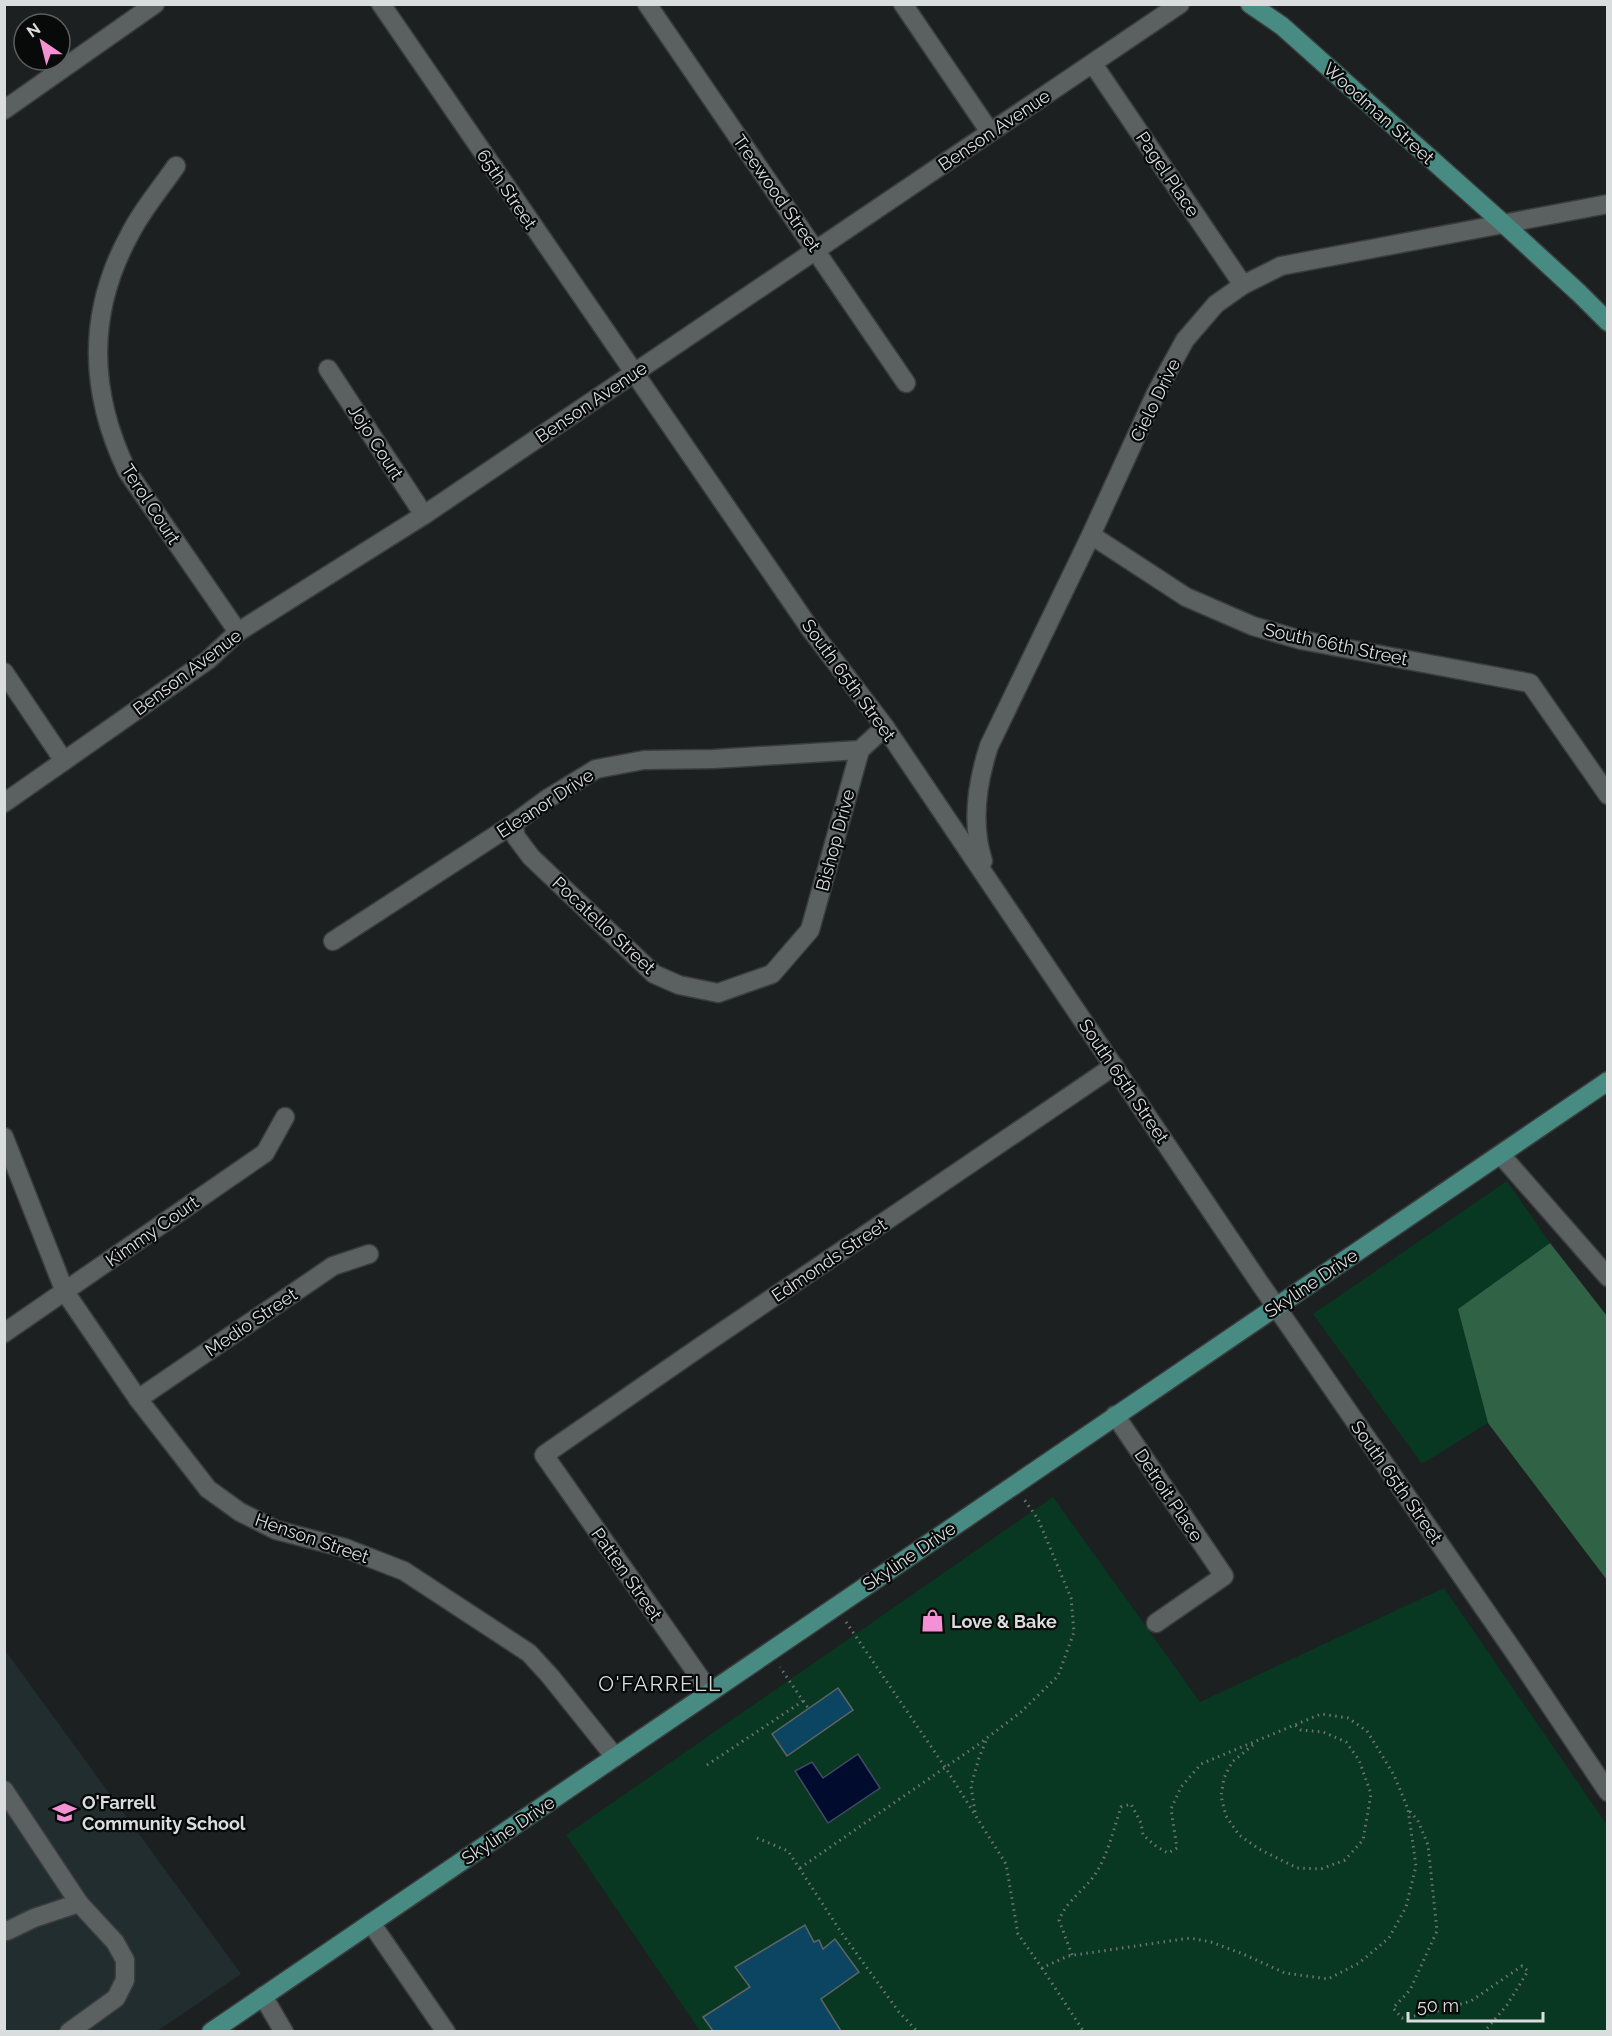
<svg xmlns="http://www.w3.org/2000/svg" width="1612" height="2036" font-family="Raleway,sans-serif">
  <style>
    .built { fill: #222d2f }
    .green { fill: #083821 }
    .forest { fill: #306346 }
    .water { fill: #000b2e; stroke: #414a62; stroke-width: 1.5 }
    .building { fill: #0b4561; stroke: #616466; stroke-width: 1.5 }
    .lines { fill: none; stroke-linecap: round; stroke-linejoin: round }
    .minor-casing { stroke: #3a3d3d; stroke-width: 21 }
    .major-casing { stroke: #3a3d3d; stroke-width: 21 }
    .path { stroke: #707374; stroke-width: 3; stroke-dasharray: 1.5 4.5; stroke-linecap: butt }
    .minor { stroke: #5b6060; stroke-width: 18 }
    .major { stroke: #478b83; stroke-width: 18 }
    .labels { text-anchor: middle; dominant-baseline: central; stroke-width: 4.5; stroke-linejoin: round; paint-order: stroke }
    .street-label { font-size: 18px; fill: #dadddd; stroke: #080a0a }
    .poi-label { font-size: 18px; font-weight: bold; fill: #dadddd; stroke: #080a0a; text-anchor: start }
    .quarter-label { font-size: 21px; letter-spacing: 1.5px; fill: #dadddd; stroke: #080a0a }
  </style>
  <rect width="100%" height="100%" fill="#1c2021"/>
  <!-- built -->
  <path class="built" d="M 4,1649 L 241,1974 L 157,2031 L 5,2031 Z"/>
  <!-- green -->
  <g class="green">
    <path d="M 1507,1181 L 1550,1243 L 1458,1309 L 1488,1423 L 1422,1464 L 1313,1314 Z"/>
    <path d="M 1053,1497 L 1200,1702 L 1444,1588 L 1607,1825 L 1607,2031 L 700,2031 L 566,1835 Z"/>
  </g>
  <!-- forest -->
  <path class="forest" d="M 1550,1243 L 1607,1316 L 1607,1580 L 1488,1423 L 1458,1309 Z"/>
  <!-- water -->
  <path class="water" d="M 858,1754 L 880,1788 L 828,1823 L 795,1771 L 812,1762 L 823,1778 Z"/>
  <!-- building -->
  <g class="building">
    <path d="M 838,1688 L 853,1710 L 787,1756 L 772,1734 Z"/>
    <path d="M 805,1925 L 814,1942 L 819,1940 L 823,1949 L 835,1939 L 859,1972 L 821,1999 L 841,2031 L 713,2031 L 703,2017 L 750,1987 L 735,1967 Z"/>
  </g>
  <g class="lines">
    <defs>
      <g id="minor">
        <path d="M 381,4 L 811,630 L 885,727 L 1259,1282 L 1519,1659 L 1608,1792"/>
        <path d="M 647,4 L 906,383"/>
        <path d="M 903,4 L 990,132"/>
        <path d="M 1093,64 L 1243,285"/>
        <path d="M 4,110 L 155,4"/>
        <path d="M 176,166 C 161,188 142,210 130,234 C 87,312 89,392 127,471 L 238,632"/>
        <path d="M 328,369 L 424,515"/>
        <path d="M 1091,535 L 1186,597 L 1253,626 L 1301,640 L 1530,683 L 1608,795"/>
        <path d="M 4,672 L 64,761"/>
        <path d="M 4,803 L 208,660 L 238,632 L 424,515 L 1180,4"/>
        <path d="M 513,824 L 516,837 L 531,857 L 654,974 L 679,985 L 718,993 L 772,974 L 810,930 L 860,750"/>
        <path d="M 983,861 C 971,824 977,783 989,746 L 1091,535 L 1156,393 L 1185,340 L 1216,304 L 1243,285 L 1281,266 L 1608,204"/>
        <path d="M 333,941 L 513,824 L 547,799 L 596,769 L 644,760 L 713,759 L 860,750 L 885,727"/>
        <path d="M 4,1137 L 65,1292 L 138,1399 L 208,1489 L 240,1512 L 276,1530 L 345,1548 L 404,1571 L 529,1653 L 550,1676 L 615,1757"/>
        <path d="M 1501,1155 L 1608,1277"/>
        <path d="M 4,1333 L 265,1153 L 285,1117"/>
        <path d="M 138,1399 L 333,1266 L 369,1254"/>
        <path d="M 1115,1415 L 1224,1576 L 1156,1623"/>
        <path d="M 710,1692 L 544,1455 L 700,1347 L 1114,1066"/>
        <path d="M 4,1790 L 79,1903 L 115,1942 L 125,1960 L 125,1980 L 116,1998 L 69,2032"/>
        <path d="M 371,1923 L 446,2032"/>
        <path d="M 4,1930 L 7,1931 L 34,1918 L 79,1903"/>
        <path d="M 263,1996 L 284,2032"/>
      </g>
      <g id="major">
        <path d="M 1250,4 L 1282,26 L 1505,225 L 1579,293 L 1608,322"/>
        <path d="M 211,2032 L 1608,1081"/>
      </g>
    </defs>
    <!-- minor casing -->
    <use href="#minor" class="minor-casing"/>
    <!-- major casing -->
    <use href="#major" class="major-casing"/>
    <!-- path -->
    <g class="path">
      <path d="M 846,1622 L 945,1767 L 1006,1864 L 1018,1934 L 1042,1968 L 1068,1956 L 1190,1938 L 1211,1942 L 1243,1954 L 1285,1973 L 1328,1979 L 1359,1963 L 1389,1938 L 1406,1907 L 1416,1866 L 1408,1809 L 1418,1821 L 1428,1845 L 1437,1931 L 1410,1990 L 1393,2008 L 1402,2018 L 1427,2014 L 1471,2001 L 1522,1966 L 1528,1971 L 1507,2005 L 1484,2032"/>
      <path d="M 803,1701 L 809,1709"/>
      <path d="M 1253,1745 L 1232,1762 L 1224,1778 L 1221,1796 L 1226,1816 L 1239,1835 L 1259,1849 L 1297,1868 L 1321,1869 L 1345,1860 L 1363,1840 L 1371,1794 L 1359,1760 L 1346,1742 L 1323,1732 L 1301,1730 L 1295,1725"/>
      <path d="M 707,1765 L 803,1701 L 780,1667"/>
      <path d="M 975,1812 L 971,1786 L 979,1758 L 987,1738"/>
      <path d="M 757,1838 L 788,1851 L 841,1932 L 899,2012 L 918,2032"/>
      <path d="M 800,1868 L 979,1744 L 1021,1712 L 1058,1676 L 1074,1632 L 1071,1598 L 1038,1519 L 1023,1498"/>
      <path d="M 1072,1955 L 1059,1920 C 1067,1900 1085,1890 1096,1873 C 1108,1854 1114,1828 1121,1807 L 1131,1804 L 1141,1823 L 1143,1835 L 1157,1847 L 1168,1853 L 1177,1848 L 1171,1809 L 1181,1787 L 1201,1764 L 1321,1714 L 1348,1718 L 1367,1731 L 1394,1775 L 1408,1809"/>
      <path d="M 1042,1968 L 1084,2032"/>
    </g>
    <!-- minor -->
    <use href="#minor" class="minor"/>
    <!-- major -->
    <use href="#major" class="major"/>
  </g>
  <!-- icons -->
  <defs>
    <symbol id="shop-bare" viewBox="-9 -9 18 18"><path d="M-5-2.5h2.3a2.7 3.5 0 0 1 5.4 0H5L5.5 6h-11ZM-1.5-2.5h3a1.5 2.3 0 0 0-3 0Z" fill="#f491d4" stroke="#080a0a" stroke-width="2.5" paint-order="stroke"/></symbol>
    <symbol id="school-bare" viewBox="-9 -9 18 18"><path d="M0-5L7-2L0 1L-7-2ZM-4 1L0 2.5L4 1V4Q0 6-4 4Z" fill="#f491d4" stroke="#080a0a" stroke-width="2.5" paint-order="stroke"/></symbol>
  </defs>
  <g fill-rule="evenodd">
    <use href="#shop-bare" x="916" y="1604" width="33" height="33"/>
    <use href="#school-bare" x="48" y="1796" width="33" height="33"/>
  </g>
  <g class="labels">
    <!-- street labels -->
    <g class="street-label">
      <text transform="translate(1379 113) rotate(42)">Woodman Street</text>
      <text transform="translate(994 130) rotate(-34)">Benson Avenue</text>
      <text transform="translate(1168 174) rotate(56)">Pagel Place</text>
      <text transform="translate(507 189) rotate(56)">65th Street</text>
      <text transform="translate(777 193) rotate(55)">Treewood Street</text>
      <text transform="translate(1155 400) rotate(-64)">Cielo Drive</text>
      <text transform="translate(591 402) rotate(-34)">Benson Avenue</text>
      <text transform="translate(376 442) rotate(57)">Jojo Court</text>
      <text transform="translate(151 504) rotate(57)">Terol Court</text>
      <text transform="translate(1336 644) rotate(12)">South 66th Street</text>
      <text transform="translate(187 672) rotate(-37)">Benson Avenue</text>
      <text transform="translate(849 680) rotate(54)">South 65th Street</text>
      <text transform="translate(545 803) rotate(-33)">Eleanor Drive</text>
      <text transform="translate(835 840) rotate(-75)">Bishop Drive</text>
      <text transform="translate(604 925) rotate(43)">Pocatello Street</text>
      <text transform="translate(1124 1081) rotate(56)">South 65th Street</text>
      <text transform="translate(152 1231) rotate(-35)">Kimmy Court</text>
      <text transform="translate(829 1260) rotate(-34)">Edmonds Street</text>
      <text transform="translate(1311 1283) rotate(-34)">Skyline Drive</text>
      <text transform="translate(251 1322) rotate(-34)">Medio Street</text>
      <text transform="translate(1397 1482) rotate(55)">South 65th Street</text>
      <text transform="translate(1169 1495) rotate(56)">Detroit Place</text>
      <text transform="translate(312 1538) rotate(19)">Henson Street</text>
      <text transform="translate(909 1556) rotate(-34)">Skyline Drive</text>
      <text transform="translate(627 1574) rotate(55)">Patten Street</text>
      <text transform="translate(508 1830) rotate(-34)">Skyline Drive</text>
    </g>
    <!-- poi labels -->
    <g class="poi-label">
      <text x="951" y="1621">Love &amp; Bake</text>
      <text x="82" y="1802">O'Farrell<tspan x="82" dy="21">Community School</tspan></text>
    </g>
    <!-- quarter labels -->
    <g class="quarter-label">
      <text x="660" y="1683">O'FARRELL</text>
    </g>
  </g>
  <!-- border -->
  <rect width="1612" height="2036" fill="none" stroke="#dadddd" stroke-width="12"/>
  <!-- north arrow -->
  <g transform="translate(42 42) rotate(325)"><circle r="28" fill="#080a0a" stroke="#5c5e5e" stroke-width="1.5"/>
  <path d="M0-4.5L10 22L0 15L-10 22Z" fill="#f491d4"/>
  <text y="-9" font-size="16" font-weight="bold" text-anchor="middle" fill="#dadddd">N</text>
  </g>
  <!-- scale -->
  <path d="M1408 2012v9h135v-9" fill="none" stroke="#dadddd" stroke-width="3"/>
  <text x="1417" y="2012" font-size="18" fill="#dadddd" stroke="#080a0a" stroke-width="4.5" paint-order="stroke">50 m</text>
</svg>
